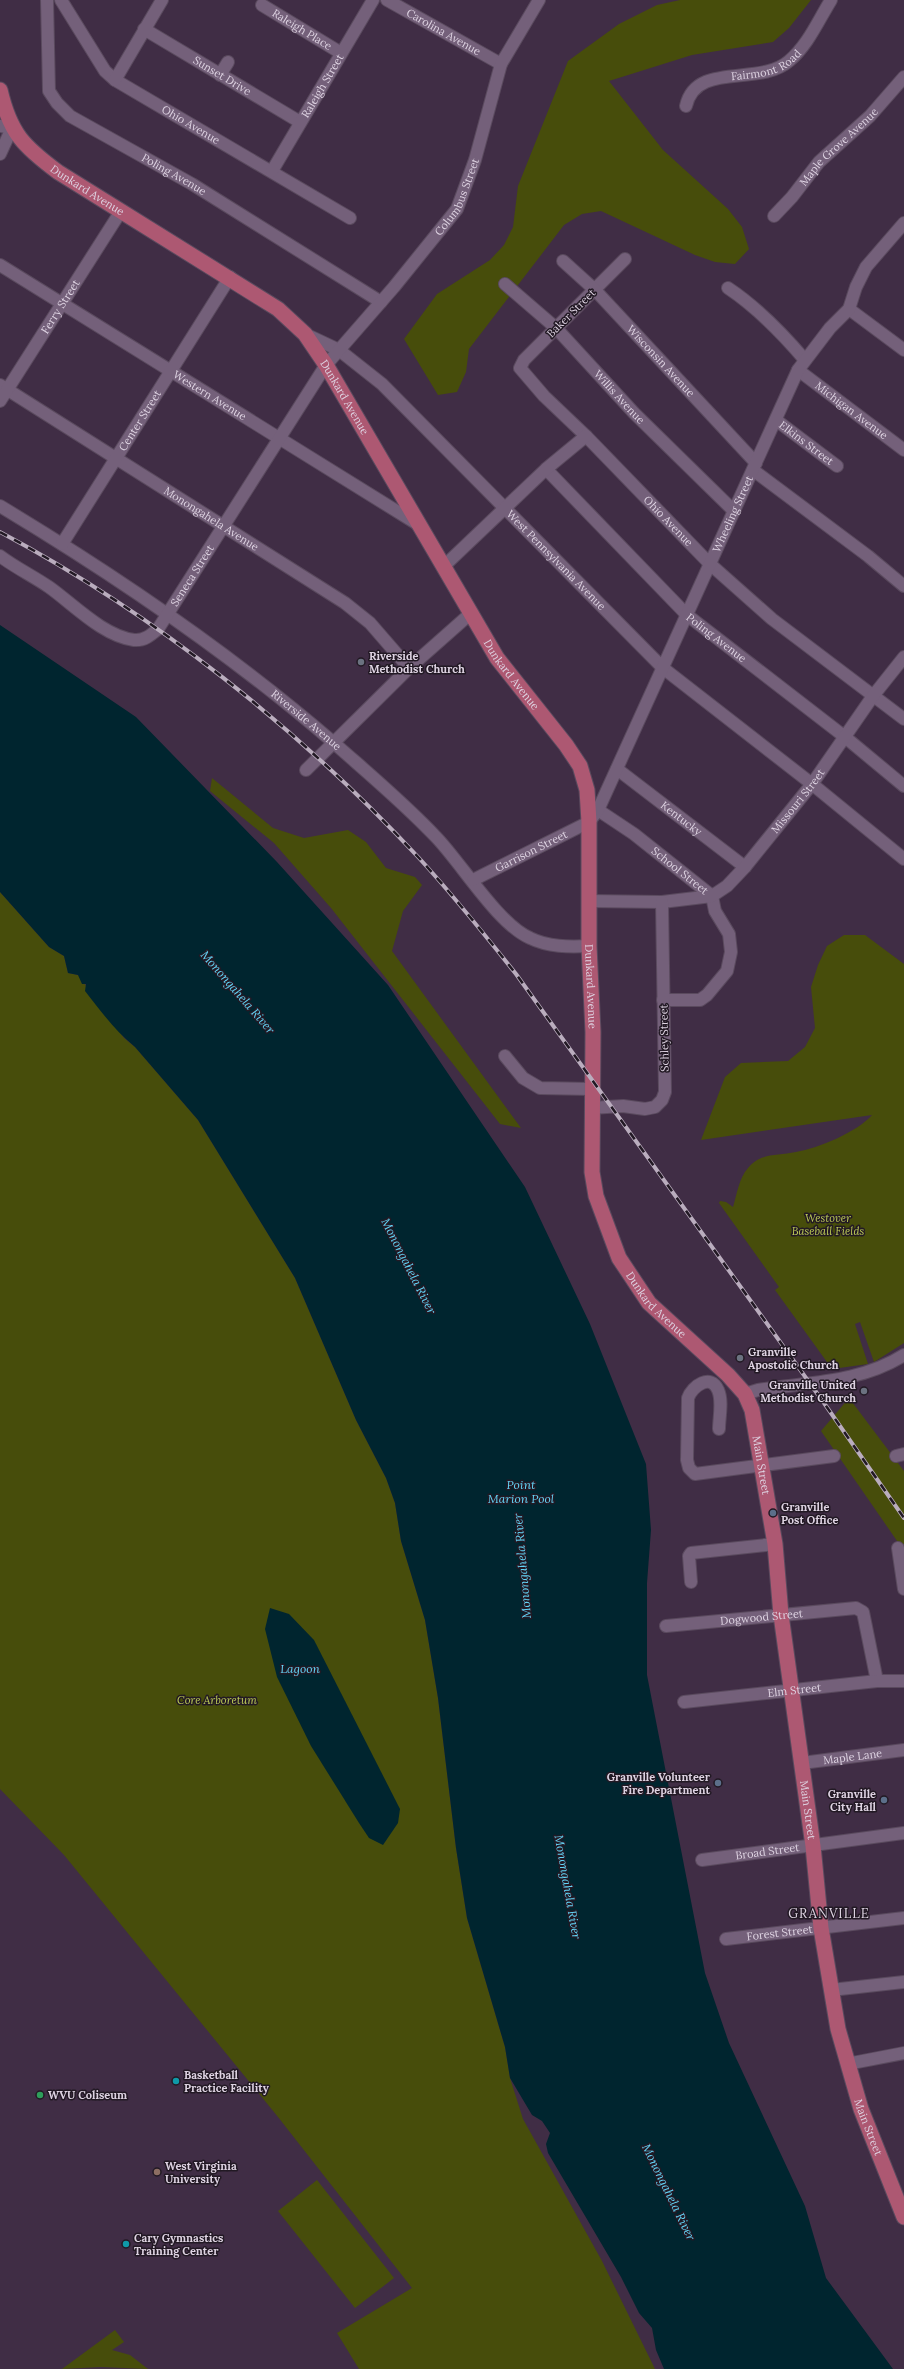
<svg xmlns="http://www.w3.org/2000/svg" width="904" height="2369" font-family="Lora,serif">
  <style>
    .green { fill: #474d0b }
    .water { fill: #00252f }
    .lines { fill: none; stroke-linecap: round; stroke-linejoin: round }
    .minor-casing { stroke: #5a4a5e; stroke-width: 14 }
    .major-casing { stroke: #5a4a5e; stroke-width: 17 }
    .minor { stroke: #74607a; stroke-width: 12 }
    .major { stroke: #ad5872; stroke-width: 15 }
    .rail-casing { stroke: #baadbe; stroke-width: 4 }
    .rail { stroke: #221924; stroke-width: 2.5; stroke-dasharray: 8; stroke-linecap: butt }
    .worship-dot { fill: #6b7280; stroke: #221924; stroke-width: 1.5 }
    .service-dot { fill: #5c6f8a; stroke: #221924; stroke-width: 1.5 }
    .culture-dot { fill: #0f9aa8; stroke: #221924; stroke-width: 1.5 }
    .leisure-dot { fill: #2e9e5b; stroke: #221924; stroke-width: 1.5 }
    .education-dot { fill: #8d6e63; stroke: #221924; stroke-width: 1.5 }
    .labels { text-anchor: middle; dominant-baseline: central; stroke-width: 3; stroke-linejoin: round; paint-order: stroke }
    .street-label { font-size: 11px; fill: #ded3e2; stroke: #221924 }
    .poi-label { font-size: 11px; font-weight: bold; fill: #ded3e2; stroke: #221924; text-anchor: start }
    .park-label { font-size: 11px; font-style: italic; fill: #becc57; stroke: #221924 }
    .water-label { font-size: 12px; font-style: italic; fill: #62d4f6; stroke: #221924 }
    .quarter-label { font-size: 13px; letter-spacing: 1px; fill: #ded3e2; stroke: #221924 }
  </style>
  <rect width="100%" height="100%" fill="#402d45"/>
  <!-- green -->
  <g class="green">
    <path d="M 680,0 L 811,0 L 789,28 L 773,42 L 692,55 L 609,81 L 663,150 L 728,209 L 742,227 L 749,249 L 735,264 L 715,262 L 695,255 L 601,211 L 582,214 L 564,225 L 469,349 L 466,372 L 457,392 L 438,395 L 404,339 L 437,294 L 490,260 L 504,245 L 513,227 L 518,186 L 568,61 L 619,24 L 657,5 Z"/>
    <path d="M 212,778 L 273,828 L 304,838 L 348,830 L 366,842 L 386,868 L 415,877 L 422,885 L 403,911 L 392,951 L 521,1128 L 500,1124 L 331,908 L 274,843 L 210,791 Z"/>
    <path d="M 0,892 L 49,947 L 64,956 L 68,973 L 78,975 L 124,1038 L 135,1047 L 198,1120 L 295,1278 L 356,1420 L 386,1478 L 395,1503 L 401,1541 L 425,1620 L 438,1698 L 456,1848 L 467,1918 L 505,2047 L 510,2078 L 523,2119 L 602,2261 L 655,2369 L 359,2369 L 337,2333 L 412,2288 L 278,2117 L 64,1855 L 0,1789 Z"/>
    <path d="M 844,935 L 865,935 L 904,964 L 904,1343 L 874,1362 L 860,1322 L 855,1324 L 868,1364 L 832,1369 L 775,1290 L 779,1287 L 719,1203 L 720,1201 L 726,1202 L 733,1207 C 737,1194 739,1178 748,1168 C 761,1152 778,1156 796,1152 C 819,1148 857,1132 872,1115 L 701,1140 L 725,1077 L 741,1063 L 788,1061 L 805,1047 L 815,1028 L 811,987 L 818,965 L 827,946 Z"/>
    <path d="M 849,1398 L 904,1471 L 904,1551 L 821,1431 Z"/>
    <path d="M 317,2180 L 394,2278 L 355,2308 L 278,2211 Z"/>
    <path d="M 115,2330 L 124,2342 L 112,2350 L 130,2355 L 148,2369 L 101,2367 L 62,2369 Z"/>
  </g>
  <!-- water -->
  <g class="water">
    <path d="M 0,625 L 136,717 L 277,862 L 388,985 L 525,1187 L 590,1324 L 646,1464 L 651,1530 L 647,1583 L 647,1675 L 705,1973 L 729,2043 L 805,2206 L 826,2278 L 893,2369 L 664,2369 L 656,2350 L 652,2328 L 639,2313 L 621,2277 L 548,2153 L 546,2144 L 550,2133 L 542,2121 L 532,2115 L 510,2078 L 505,2047 L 467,1918 L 456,1848 L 438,1698 L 425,1620 L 401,1541 L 395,1503 L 386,1478 L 356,1420 L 295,1278 L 198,1120 L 135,1047 C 115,1031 100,1010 85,991 L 86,984 L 82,984 L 78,975 L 68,973 L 64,956 L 49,947 L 0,892 Z"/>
    <path d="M 270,1608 L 289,1614 L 314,1640 L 400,1809 L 398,1823 L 383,1845 L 369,1838 L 359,1823 L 311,1746 L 277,1677 L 265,1629 Z"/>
  </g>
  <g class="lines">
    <defs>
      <g id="minor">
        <path id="s1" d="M 47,0 L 49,91 L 57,103 L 70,116 L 192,184 L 381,302"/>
        <path id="s2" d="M 61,0 L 105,71 L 115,80 L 350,218"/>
        <path id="s3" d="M 387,0 L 501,64"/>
        <path id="s4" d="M 262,5 L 341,53"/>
        <path id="s5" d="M 144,29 L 300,122"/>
        <path d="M 220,75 L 228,62"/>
        <path d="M 115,80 L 162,0"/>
        <path id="s6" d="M 686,106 C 696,61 759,87 789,61 C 808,45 818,21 831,0"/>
        <path d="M 0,126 L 12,128 L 0,154"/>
        <path id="s7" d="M 272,171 L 373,0"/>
        <path id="s8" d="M 774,216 L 792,197 L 819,162 L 870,116 L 904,77"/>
        <path id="s9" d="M 625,259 L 524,360 L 520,368 L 544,396 L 586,436 L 710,564 L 772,619 L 904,719"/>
        <path id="s10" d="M 563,261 L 595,290 L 756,463"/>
        <path id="s11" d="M 0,265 L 419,525"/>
        <path id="s12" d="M 505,284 L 556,328 L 634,413 L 734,511"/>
        <path d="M 728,288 C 758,308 782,333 805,360"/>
        <path d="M 849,309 L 904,350"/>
        <path id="s13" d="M 305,334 L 339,350 L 382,384 L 663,668 L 812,784 L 904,859"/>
        <path id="s14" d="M 798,370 L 904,450"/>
        <path id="s15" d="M 0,385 L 345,603 L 370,623 L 409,668"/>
        <path id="s16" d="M 0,401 L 121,211"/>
        <path id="s17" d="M 776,420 L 837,466"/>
        <path id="s18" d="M 546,469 L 687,615 L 845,737 L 904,786"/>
        <path d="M 753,470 L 868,556 L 904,586"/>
        <path id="s19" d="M 0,506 C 118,577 230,653 334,743 C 369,774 404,803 436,837 C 462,864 498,924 530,938 C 548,947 569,947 589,946"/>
        <path id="s20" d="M 62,544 L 230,277"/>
        <path id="s21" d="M 0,556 C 16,568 33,576 49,587 C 73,604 103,636 134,640 C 144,641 151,635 158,629 L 326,365 L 394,287 L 457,209 L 475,160 L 501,64 L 539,0"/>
        <path d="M 443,567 L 546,469 L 586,436"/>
        <path id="s22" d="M 617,769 L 745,867"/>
        <path d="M 306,770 L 409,668 L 470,614"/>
        <path id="s23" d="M 598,810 L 634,834 L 712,896 L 715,911 L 729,934 L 731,952 L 727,971 L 707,995 L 700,1000 L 663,1000"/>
        <path id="s24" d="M 473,880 L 589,822 L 598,810 L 798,370 L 830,328 L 849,309 L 856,287 L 866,267 L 904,223"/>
        <path id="s25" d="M 588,901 L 662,902 L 712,896 L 727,886 L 745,867 L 812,784 L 873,696 L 904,657"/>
        <path d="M 505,1056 L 523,1078 L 540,1088 L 591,1089"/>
        <path d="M 591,1108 L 623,1106 L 645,1109 L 655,1107 L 662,1100 L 665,1092 L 662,902"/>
        <path d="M 745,1394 L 758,1390 C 808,1382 860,1383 904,1355"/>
        <path d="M 719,1429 C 719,1418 723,1401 718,1390 C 711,1373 692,1386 688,1398 L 687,1460 L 689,1468 L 695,1474 L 834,1456"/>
        <path d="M 896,1456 L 904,1454"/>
        <path d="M 898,1548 L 904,1589"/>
        <path d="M 691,1582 L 689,1556 L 691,1553 L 775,1544"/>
        <path id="s26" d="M 666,1626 L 856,1608 L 863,1612 L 877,1681"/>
        <path id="s27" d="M 684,1702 L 877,1681 L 904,1681"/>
        <path id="s28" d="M 802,1763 L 904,1750"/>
        <path id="s29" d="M 702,1860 L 904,1833"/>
        <path id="s30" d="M 726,1939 L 904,1918"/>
        <path d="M 831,1990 L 904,1982"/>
        <path d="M 847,2064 L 904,2053"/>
      </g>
      <g id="major">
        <path id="s31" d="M 0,90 C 10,133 23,146 58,172 L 278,309 L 305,334 L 326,365 L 497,658 L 566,745 L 580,766 L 587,790 L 589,822 L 589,946 L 593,1032 L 592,1172 L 596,1196 L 619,1258 L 649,1303 L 728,1375 L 745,1394 L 752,1410 L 775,1544 L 781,1615 L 813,1846 L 821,1928 L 838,2029 L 861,2109 L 904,2217"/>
      </g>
    </defs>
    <!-- minor casing -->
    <use href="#minor" class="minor-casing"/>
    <!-- major casing -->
    <use href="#major" class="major-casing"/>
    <!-- minor -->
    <use href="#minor" class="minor"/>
    <!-- major -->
    <use href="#major" class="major"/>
    <defs>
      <path id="rail" d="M 0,532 C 156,615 298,728 419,858 C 453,895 485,935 516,974 L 824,1403 L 904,1518"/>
    </defs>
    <!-- rail casing -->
    <use href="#rail" class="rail-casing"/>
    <!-- rail -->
    <use href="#rail" class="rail"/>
  </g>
  <!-- markers -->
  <g class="worship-dot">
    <circle cx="361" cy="662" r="4"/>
    <circle cx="740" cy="1358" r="4"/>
    <circle cx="864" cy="1391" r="4"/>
  </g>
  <g class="service-dot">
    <circle cx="773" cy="1513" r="4"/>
    <circle cx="718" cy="1783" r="4"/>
    <circle cx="884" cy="1800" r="4"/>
  </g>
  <g class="culture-dot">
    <circle cx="176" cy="2081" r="4"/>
    <circle cx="126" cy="2244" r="4"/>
  </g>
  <circle class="leisure-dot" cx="40" cy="2095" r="4"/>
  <circle class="education-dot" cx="157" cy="2172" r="4"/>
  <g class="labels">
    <!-- street labels -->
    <g class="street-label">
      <text stroke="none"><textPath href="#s4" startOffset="47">Raleigh Place</textPath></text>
      <text stroke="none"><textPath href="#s3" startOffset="65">Carolina Avenue</textPath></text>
      <text stroke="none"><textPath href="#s6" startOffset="96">Fairmont Road</textPath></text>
      <text stroke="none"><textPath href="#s5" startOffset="91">Sunset Drive</textPath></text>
      <text stroke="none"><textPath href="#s7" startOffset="99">Raleigh Street</textPath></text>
      <text stroke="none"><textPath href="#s2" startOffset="185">Ohio Avenue</textPath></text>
      <text stroke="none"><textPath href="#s8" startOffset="95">Maple Grove Avenue</textPath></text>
      <text stroke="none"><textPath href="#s1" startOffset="243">Poling Avenue</textPath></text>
      <text stroke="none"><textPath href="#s31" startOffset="138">Dunkard Avenue</textPath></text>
      <text stroke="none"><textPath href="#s21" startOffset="714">Columbus Street</textPath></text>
      <text stroke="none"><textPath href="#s16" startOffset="112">Ferry Street</textPath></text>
      <text transform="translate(571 313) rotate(-45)">Baker Street</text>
      <text stroke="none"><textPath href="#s10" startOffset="140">Wisconsin Avenue</textPath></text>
      <text stroke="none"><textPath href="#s11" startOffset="247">Western Avenue</textPath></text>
      <text stroke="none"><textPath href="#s31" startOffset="474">Dunkard Avenue</textPath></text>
      <text stroke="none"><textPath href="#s12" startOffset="161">Willis Avenue</textPath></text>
      <text stroke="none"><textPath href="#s14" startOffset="67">Michigan Avenue</textPath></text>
      <text stroke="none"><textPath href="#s20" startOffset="146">Center Street</textPath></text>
      <text stroke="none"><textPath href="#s17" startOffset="38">Elkins Street</textPath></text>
      <text stroke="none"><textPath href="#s24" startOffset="470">Wheeling Street</textPath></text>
      <text stroke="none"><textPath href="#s15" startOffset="250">Monongahela Avenue</textPath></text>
      <text stroke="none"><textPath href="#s9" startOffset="365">Ohio Avenue</textPath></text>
      <text stroke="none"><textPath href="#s13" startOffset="340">West Pennsylvania Avenue</textPath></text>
      <text stroke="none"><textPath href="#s21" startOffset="250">Seneca Street</textPath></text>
      <text stroke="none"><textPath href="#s18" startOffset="240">Poling Avenue</textPath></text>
      <text stroke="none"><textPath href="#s31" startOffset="798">Dunkard Avenue</textPath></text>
      <text stroke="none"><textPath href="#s19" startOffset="374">Riverside Avenue</textPath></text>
      <text stroke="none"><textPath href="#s25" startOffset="253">Missouri Street</textPath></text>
      <text stroke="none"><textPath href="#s22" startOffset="81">Kentucky</textPath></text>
      <text stroke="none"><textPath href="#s24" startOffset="65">Garrison Street</textPath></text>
      <text stroke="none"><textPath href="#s23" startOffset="102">School Street</textPath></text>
      <text stroke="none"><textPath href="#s31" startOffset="1134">Dunkard Avenue</textPath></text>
      <text transform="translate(664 1038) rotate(-91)">Schley Street</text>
      <text stroke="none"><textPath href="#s31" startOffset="1470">Dunkard Avenue</textPath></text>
      <text stroke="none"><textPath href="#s31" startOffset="1670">Main Street</textPath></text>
      <text stroke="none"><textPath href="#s26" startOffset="96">Dogwood Street</textPath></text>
      <text stroke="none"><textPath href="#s27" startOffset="111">Elm Street</textPath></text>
      <text stroke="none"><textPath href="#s28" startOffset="51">Maple Lane</textPath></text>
      <text stroke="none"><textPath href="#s31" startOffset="2018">Main Street</textPath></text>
      <text stroke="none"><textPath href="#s29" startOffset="66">Broad Street</textPath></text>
      <text stroke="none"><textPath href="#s30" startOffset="54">Forest Street</textPath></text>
      <text stroke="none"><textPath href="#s31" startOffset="2342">Main Street</textPath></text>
    </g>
    <!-- poi labels -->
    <g class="poi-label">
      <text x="369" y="656">Riverside<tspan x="369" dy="13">Methodist Church</tspan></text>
      <text x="748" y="1352">Granville<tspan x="748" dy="13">Apostolic Church</tspan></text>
      <text x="856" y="1385" text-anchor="end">Granville United<tspan x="856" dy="13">Methodist Church</tspan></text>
      <text x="781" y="1507">Granville<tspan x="781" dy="13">Post Office</tspan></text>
      <text x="710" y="1777" text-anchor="end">Granville Volunteer<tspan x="710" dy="13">Fire Department</tspan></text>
      <text x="876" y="1794" text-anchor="end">Granville<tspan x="876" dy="13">City Hall</tspan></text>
      <text x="184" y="2075">Basketball<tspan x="184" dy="13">Practice Facility</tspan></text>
      <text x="48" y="2095">WVU Coliseum</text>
      <text x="165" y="2166">West Virginia<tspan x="165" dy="13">University</tspan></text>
      <text x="134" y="2238">Cary Gymnastics<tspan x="134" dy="13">Training Center</tspan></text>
    </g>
    <!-- park labels -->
    <g class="park-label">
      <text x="828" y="1218">Westover<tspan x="828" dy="13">Baseball Fields</tspan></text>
      <text x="217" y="1700">Core Arboretum</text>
    </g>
    <!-- water labels -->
    <g class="water-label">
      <text transform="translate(238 992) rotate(49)">Monongahela River</text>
      <text transform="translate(409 1266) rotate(63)">Monongahela River</text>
      <text x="521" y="1484">Point<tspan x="521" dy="14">Marion Pool</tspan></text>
      <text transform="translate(522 1566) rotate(-95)">Monongahela River</text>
      <text x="300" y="1668">Lagoon</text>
      <text transform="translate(568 1887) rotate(80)">Monongahela River</text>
      <text transform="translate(669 2192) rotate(64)">Monongahela River</text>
    </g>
    <!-- quarter labels -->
    <g class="quarter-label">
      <text x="829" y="1913">GRANVILLE</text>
    </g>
  </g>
</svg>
